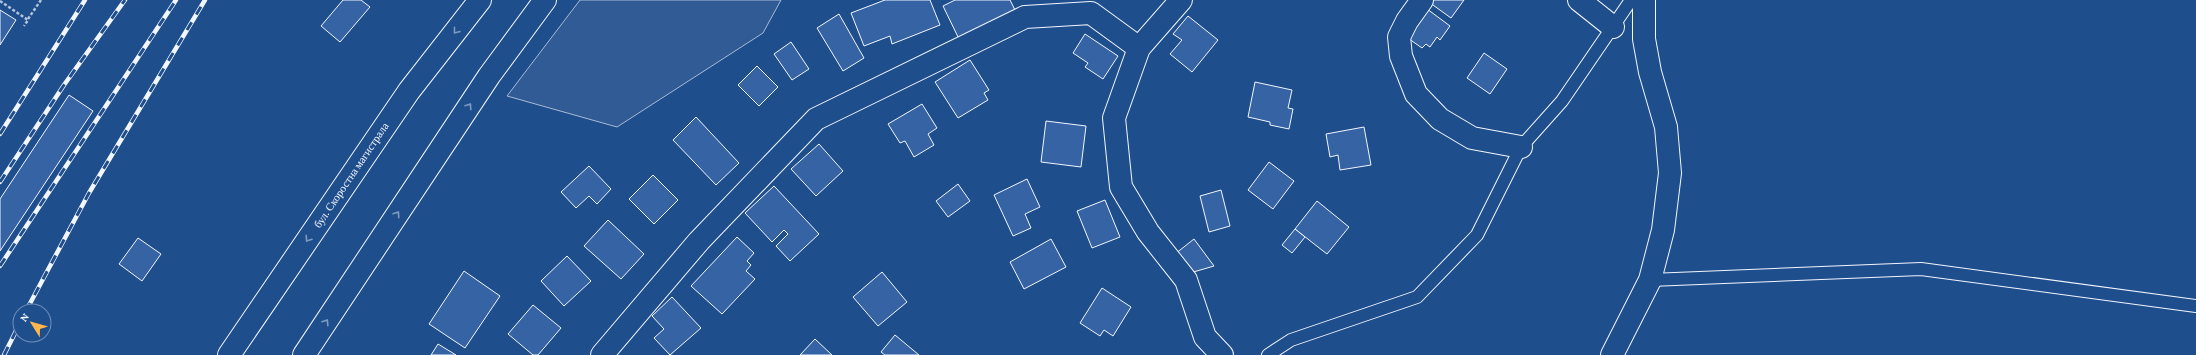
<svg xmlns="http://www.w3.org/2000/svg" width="2196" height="355" font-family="'Crimson Pro',serif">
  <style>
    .built { fill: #305b95; stroke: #a8bbd7 }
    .building { fill: #3563a3; stroke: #f2f6ff }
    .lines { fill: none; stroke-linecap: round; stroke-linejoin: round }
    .lane-casing { stroke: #f2f6ff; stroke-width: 14 }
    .street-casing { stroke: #f2f6ff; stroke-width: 24 }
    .highway-casing { stroke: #f2f6ff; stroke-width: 24 }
    .path { stroke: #b3c4dc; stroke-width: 2.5; stroke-dasharray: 3 2; stroke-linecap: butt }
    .lane { stroke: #1f4e8c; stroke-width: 12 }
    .street { stroke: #1f4e8c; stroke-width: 22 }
    .highway { stroke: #1f4e8c; stroke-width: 22 }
    .rail-casing { stroke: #f2f6ff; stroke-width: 4.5 }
    .rail { stroke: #1f4e8c; stroke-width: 3; stroke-dasharray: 9; stroke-linecap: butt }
    .oneway { stroke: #7e9ac0 }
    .labels { text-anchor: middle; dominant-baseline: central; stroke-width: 3; stroke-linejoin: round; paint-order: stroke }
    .street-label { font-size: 11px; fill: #f2f6ff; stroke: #1f4e8c }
  </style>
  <rect width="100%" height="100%" fill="#1f4e8c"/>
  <!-- built -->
  <path class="built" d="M 580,0 L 781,0 L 763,33 L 617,127 L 507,96 Z"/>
  <!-- building -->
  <g class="building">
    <path d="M 343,0 L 361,0 L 370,7 L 340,42 L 321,26 Z"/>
    <path d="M 885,0 L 930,0 L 940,25 L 892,44 L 890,36 L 864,46 L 851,13 Z"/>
    <path d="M 955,0 L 1010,0 L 1016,12 L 960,41 L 943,6 Z"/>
    <path d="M 1426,0 L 1464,0 L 1451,18 Z"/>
    <path d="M 1423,6 L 1450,26 L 1440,40 L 1437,37 L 1430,47 L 1426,44 L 1422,48 L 1402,34 Z"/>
    <path d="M 0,10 L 16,20 L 0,45 Z"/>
    <path d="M 839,14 L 864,58 L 843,71 L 817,28 Z"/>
    <path d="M 1188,16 L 1218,40 L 1192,72 L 1170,54 L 1182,40 L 1173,34 Z"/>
    <path d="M 1085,34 L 1118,56 L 1103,79 L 1085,67 L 1088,63 L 1073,53 Z"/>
    <path d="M 791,42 L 809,69 L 792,80 L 774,54 Z"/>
    <path d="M 1484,53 L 1507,69 L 1490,94 L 1467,78 Z"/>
    <path d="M 970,60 L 989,90 L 984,93 L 988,100 L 958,118 L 935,82 Z"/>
    <path d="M 757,66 L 778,87 L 759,106 L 738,85 Z"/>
    <path d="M 1255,82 L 1292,90 L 1288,108 L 1293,109 L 1289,129 L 1270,125 L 1270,122 L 1248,117 Z"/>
    <path d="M 69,95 L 93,111 L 0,251 L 0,199 Z"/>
    <path d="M 922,104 L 937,128 L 928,134 L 934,145 L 914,157 L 905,141 L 900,143 L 888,124 Z"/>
    <path d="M 696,117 L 739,163 L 716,185 L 673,140 Z"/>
    <path d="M 1046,121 L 1086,126 L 1081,167 L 1041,162 Z"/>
    <path d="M 1364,127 L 1371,165 L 1340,170 L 1338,155 L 1330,157 L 1326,134 Z"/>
    <path d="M 819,144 L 843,171 L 816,196 L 791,169 Z"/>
    <path d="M 1269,162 L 1294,181 L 1273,209 L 1248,190 Z"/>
    <path d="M 589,166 L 611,189 L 597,204 L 589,196 L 576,208 L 561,192 Z"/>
    <path d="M 653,175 L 678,200 L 654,224 L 629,199 Z"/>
    <path d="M 1027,179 L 1040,207 L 1025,214 L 1031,228 L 1013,236 L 994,195 Z"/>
    <path d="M 958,184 L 970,201 L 948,217 L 936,201 Z"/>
    <path d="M 774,186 L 819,234 L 790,261 L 776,246 L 788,234 L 784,230 L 772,242 L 745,213 Z"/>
    <path d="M 1221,190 L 1230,226 L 1209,232 L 1200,196 Z"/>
    <path d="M 1105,200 L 1120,237 L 1092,248 L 1077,211 Z"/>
    <path d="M 1317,201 L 1349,227 L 1327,254 L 1295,229 Z"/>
    <path d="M 608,220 L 644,254 L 621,279 L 584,246 Z"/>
    <path d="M 1295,229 L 1305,237 L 1292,253 L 1282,245 Z"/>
    <path d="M 737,237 L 754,253 L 747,261 L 751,265 L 746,271 L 755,279 L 722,314 L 691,286 Z"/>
    <path d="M 138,238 L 161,254 L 142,281 L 119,264 Z"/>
    <path d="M 1051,239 L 1066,267 L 1024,289 L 1010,262 Z"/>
    <path d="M 1194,239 L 1214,266 L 1190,273 L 1175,254 Z"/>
    <path d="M 567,256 L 591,281 L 564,306 L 541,281 Z"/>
    <path d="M 464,271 L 500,296 L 465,348 L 429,324 Z"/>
    <path d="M 882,272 L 907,302 L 878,326 L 853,297 Z"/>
    <path d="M 1102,288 L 1131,307 L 1113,336 L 1104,330 L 1100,336 L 1080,323 Z"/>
    <path d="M 672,297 L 701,328 L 670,355 L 654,338 L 664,329 L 652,316 Z"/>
    <path d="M 533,305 L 561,328 L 538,355 L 533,355 L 508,334 Z"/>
    <path d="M 895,335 L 919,355 L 885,355 L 881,352 Z"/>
    <path d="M 815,339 L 832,355 L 800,355 Z"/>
    <path d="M 438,344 L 456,355 L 431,355 Z"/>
  </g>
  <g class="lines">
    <defs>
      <g id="lane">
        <path d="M 1650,280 L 1921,269 L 2196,306"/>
        <path d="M 1268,355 L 1291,340 L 1417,297 L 1477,235 L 1521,147 L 1562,101 L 1631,0"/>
      </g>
      <g id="street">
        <path d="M 1181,0 L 1139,48 L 1114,118 L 1121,187 L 1148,232 L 1186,280 L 1205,337 L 1222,355"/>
        <path d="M 1422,0 L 1407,21 L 1399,37 L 1401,56 L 1416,94 L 1440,119 L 1472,138 L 1521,147"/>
        <path d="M 1579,0 L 1613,27"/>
        <path d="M 602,355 L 699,241 L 816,119 L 1025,17 L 1091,13 L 1139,48"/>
        <path d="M 1612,355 L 1650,280 L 1663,230 L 1670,173 L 1666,127 L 1650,72 L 1644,39 L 1644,0"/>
      </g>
      <g id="highway">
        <path d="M 229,355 L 409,91 L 480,0"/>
        <path d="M 304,355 L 489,76 L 545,0"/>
      </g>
    </defs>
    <!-- lane casing -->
    <use href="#lane" class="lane-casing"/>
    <!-- street casing -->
    <use href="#street" class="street-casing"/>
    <!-- highway casing -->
    <use href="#highway" class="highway-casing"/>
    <!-- path -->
    <g class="path">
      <path d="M 0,1 L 28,20 L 24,26"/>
      <path d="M 28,19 L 41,0"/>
    </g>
    <!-- lane -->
    <use href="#lane" class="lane"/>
    <!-- street -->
    <use href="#street" class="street"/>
    <!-- highway -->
    <use href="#highway" class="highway"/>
    <defs>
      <g id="rail">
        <path d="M 0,134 L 85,0"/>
        <path d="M 0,182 L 64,85 L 125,0"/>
        <path d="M 0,266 L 176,0"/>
        <path d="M 26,311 L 89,193 L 205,0"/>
        <path d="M 4,355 L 20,323"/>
      </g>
    </defs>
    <!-- rail casing -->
    <use href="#rail" class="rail-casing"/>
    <!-- rail -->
    <use href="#rail" class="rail"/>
  </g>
  <!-- one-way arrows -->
  <defs><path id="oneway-chevron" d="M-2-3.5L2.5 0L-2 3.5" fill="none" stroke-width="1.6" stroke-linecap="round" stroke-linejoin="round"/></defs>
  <g class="oneway">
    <use href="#oneway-chevron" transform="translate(456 31) rotate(128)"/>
    <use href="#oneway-chevron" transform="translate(469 106) rotate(-56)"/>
    <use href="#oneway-chevron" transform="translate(397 214) rotate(-56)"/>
    <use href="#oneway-chevron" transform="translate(308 239) rotate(124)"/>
    <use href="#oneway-chevron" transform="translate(326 322) rotate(-57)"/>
  </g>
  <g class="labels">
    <!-- street labels -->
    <g class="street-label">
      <text transform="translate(351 175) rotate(-56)">бул. Скоростна магистрала</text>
    </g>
  </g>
  <!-- north arrow -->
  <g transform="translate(32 323) rotate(307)"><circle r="19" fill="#1f4e8c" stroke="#7391ba"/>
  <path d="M0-3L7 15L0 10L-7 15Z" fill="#ffb74d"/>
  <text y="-6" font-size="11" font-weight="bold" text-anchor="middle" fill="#f2f6ff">N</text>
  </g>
</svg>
